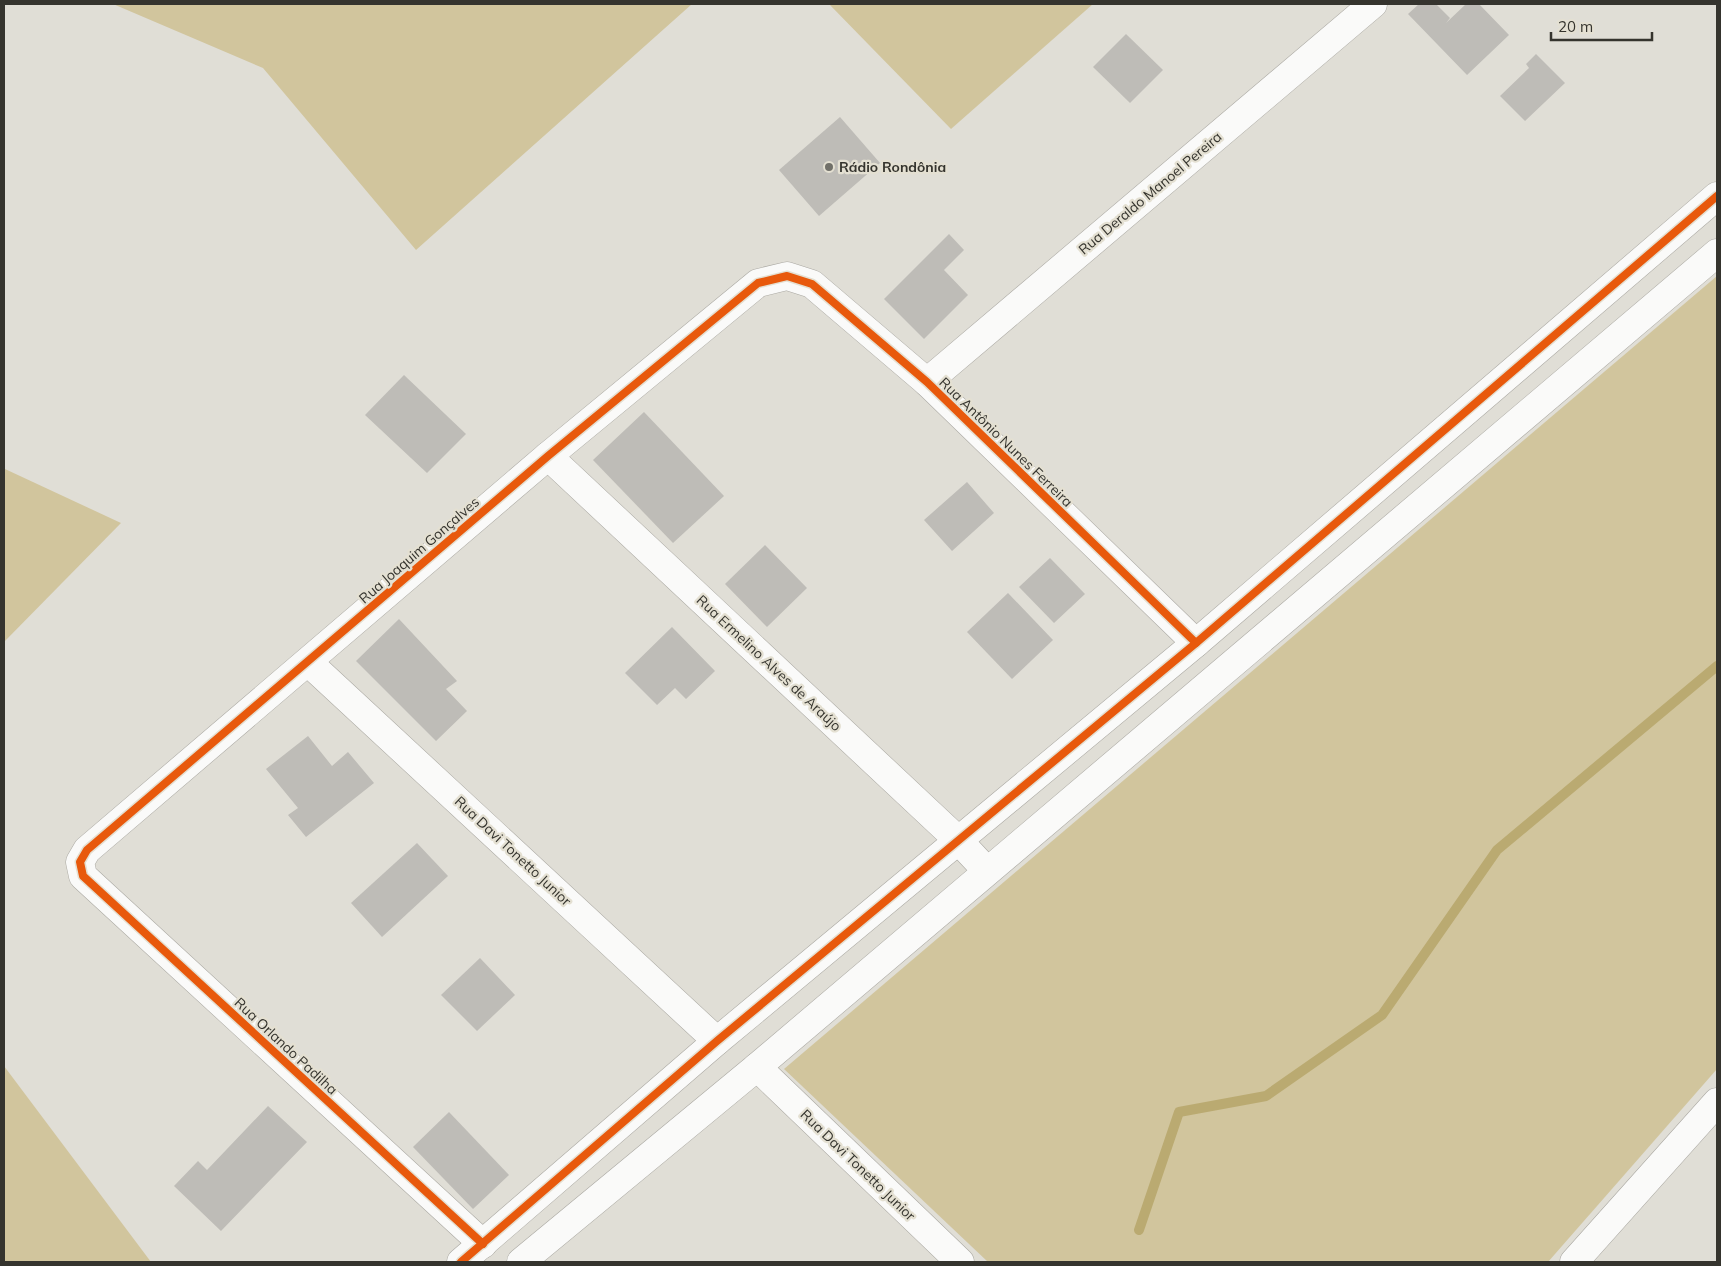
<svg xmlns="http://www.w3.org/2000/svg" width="1721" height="1266" font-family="Mulish,sans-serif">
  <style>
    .green { fill: #d1c59d }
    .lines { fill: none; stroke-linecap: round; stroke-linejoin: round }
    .stream { stroke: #baaa71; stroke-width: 10 }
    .building { fill: #bebcb7 }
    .minor-casing { stroke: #aaa8a2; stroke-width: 29 }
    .minor { stroke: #fafaf9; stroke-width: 28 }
    .cycleway-casing { stroke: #e4e0d2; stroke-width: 11 }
    .cycleway { stroke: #e8590c; stroke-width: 8 }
    .poi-dot { fill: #717069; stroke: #e4e0d2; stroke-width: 2 }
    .labels { text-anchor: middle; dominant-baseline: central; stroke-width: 4.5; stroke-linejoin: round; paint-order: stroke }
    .poi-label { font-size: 14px; font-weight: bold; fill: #35342e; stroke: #e4e0d2; text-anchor: start }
    .street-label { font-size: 14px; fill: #35342e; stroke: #e4e0d2 }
  </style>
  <rect width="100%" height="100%" fill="#e0ded6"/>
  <!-- green -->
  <g class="green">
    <path d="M 113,4 L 692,4 L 416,250 L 263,68 Z"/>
    <path d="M 829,4 L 1093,4 L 951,129 Z"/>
    <path d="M 1717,276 L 1717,1069 L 1548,1262 L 988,1262 L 784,1069 Z"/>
    <path d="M 5,469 L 121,523 L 4,642 L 4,470 Z"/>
    <path d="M 4,1066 L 151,1262 L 4,1262 Z"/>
  </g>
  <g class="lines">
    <!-- stream -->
    <path class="stream" d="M 1139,1230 L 1179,1112 L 1266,1096 L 1382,1015 L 1497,850 L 1717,666"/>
  </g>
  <!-- building -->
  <g class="building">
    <path d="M 1419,4 L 1436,4 L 1450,18 L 1446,23 L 1466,4 L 1479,4 L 1509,35 L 1467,75 L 1408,14 Z"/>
    <path d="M 1126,34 L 1163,70 L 1130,103 L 1093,67 Z"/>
    <path d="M 1536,54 L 1565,83 L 1525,121 L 1500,96 L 1529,68 L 1526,64 Z"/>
    <path d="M 840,117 L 880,163 L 819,216 L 779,170 Z"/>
    <path d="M 949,234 L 964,250 L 944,270 L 968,295 L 924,339 L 884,299 Z"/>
    <path d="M 404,375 L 466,434 L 427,473 L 365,415 Z"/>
    <path d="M 644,412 L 724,496 L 673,543 L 593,460 Z"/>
    <path d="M 967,482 L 994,513 L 952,551 L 924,520 Z"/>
    <path d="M 765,545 L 807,588 L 767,627 L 725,584 Z"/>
    <path d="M 1050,558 L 1085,594 L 1054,623 L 1019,587 Z"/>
    <path d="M 1008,593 L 1053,640 L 1012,679 L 967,632 Z"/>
    <path d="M 399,619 L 457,681 L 446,689 L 467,711 L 436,741 L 356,661 Z"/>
    <path d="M 672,627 L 715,671 L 686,699 L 675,688 L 657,705 L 625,673 Z"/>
    <path d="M 308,736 L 332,766 L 348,752 L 374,783 L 306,837 L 288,815 L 298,808 L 266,769 Z"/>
    <path d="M 417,843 L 448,876 L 382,937 L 351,903 Z"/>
    <path d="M 480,958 L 515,995 L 477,1031 L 441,995 Z"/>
    <path d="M 268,1106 L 307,1142 L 221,1231 L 174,1186 L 198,1161 L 207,1170 Z"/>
    <path d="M 449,1112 L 509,1175 L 473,1209 L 413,1147 Z"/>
  </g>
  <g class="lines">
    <defs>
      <g id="minor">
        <path d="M 927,382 L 1373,4"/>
        <path d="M 548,456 L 958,840 L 987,871"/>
        <path d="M 308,662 L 717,1041"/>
        <path d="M 757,1067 L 960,1262"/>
        <path d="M 483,1244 L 83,876 L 80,862 L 87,850 L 548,456 L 758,283 L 787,276 L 812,284 L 927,382 L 1196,643"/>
        <path d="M 461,1262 L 717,1041 L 1196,643 L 1717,196"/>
        <path d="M 521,1262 L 757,1067 L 1717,253"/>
        <path d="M 1574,1262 L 1717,1102"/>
      </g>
    </defs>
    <!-- minor casing -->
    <use href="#minor" class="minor-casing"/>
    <!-- minor -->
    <use href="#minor" class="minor"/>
    <defs>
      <g id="cycleway">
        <path d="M 483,1244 L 83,876 L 80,862 L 87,850 L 548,456 L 758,283 L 787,276 L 812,284 L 927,382 L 1196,643"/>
        <path d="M 461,1262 L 717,1041 L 1196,643 L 1717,196"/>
      </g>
    </defs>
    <!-- cycleway casing -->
    <use href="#cycleway" class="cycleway-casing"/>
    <!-- cycleway -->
    <use href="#cycleway" class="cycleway"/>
  </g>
  <!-- markers -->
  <circle class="poi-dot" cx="829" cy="167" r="5"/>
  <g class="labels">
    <!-- poi labels -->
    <g class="poi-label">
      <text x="839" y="167">Rádio Rondônia</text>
    </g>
    <!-- street labels -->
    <g class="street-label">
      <text transform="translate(1150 193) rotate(-40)">Rua Deraldo Manoel Pereira</text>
      <text transform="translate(1006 442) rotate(44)">Rua Antônio Nunes Ferreira</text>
      <text transform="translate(419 550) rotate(-41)">Rua Joaquim Gonçalves</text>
      <text transform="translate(769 663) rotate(43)">Rua Ermelino Alves de Araújo</text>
      <text transform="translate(513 851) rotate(43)">Rua Davi Tonetto Junior</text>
      <text transform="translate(286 1046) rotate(43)">Rua Orlando Padilha</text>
      <text transform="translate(858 1165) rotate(44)">Rua Davi Tonetto Junior</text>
    </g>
  </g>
  <!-- border -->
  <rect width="1721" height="1266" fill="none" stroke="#35342e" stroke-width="10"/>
  <!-- scale -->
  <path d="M1551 32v8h101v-8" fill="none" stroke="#35342e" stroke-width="2.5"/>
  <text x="1558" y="32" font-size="15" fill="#35342e" stroke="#e4e0d2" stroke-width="4" paint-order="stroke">20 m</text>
</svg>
